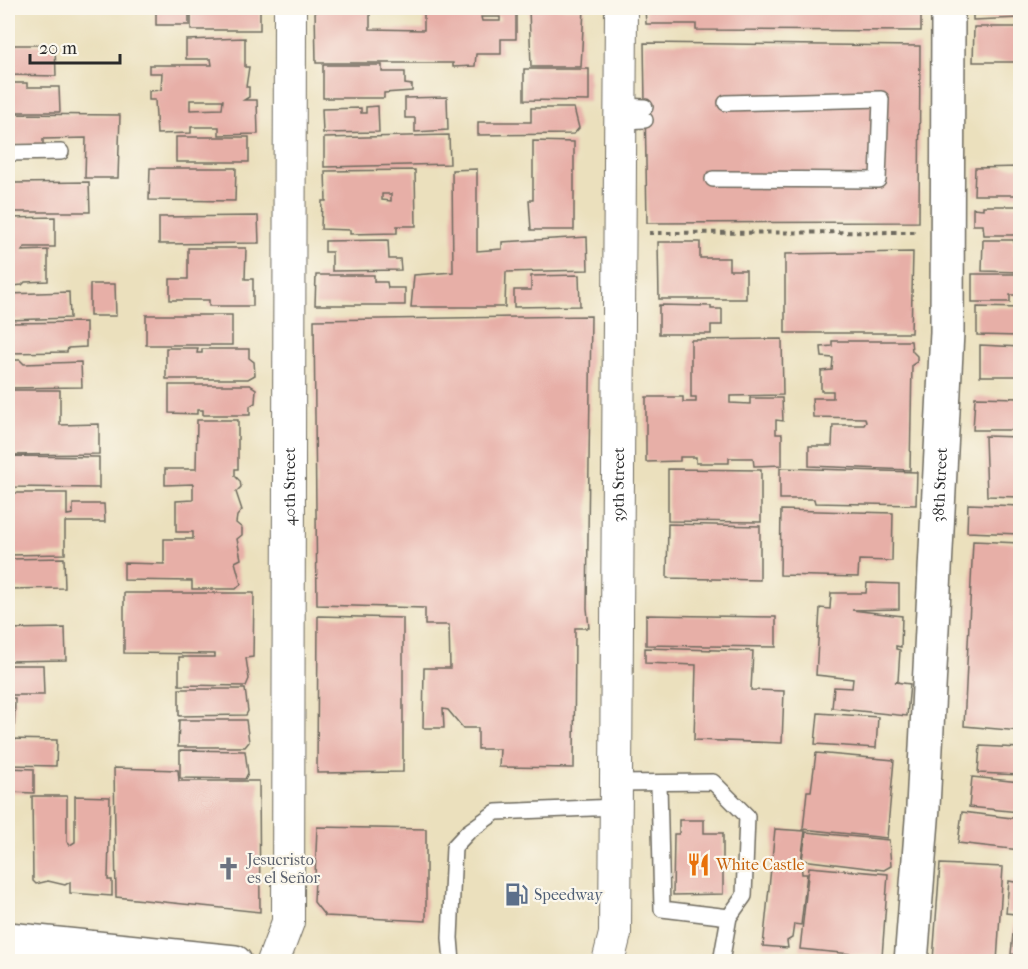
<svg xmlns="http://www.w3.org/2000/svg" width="1028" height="969" font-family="'IM FELL French Canon',serif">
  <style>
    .building { fill: #e7afa7; fill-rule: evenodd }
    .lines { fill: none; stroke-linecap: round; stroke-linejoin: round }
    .service-casing { stroke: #6e6a5e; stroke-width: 18 }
    .minor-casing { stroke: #6e6a5e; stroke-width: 34 }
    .tertiary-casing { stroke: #6e6a5e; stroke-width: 36 }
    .primary-casing { stroke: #6e6a5e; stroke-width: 36 }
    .path { stroke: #6e6a5e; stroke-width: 4; stroke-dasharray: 4.5 4.5; stroke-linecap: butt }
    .service { stroke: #fff; stroke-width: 15 }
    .minor { stroke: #fff; stroke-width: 32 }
    .tertiary { stroke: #fff; stroke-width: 33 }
    .primary { stroke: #fff; stroke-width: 33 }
    .labels { text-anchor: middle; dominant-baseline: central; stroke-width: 4.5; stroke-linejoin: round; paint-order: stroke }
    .street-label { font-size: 16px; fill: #2b2b2b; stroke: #fbf7ec }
    .worship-label { font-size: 16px; fill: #5b616d; stroke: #fbf7ec; text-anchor: start }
    .food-label { font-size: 16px; fill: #c56008; stroke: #fbf7ec; text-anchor: start }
    .service-label { font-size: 16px; fill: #4e5e75; stroke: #fbf7ec; text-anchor: start }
  </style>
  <rect width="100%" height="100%" fill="#fbf7ec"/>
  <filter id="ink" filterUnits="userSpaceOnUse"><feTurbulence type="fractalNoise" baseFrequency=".0167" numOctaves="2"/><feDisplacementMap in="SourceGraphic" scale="12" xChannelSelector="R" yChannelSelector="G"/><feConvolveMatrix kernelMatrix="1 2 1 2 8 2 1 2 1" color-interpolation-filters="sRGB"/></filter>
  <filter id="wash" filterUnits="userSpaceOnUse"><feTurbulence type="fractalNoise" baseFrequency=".008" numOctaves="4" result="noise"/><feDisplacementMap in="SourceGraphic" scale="24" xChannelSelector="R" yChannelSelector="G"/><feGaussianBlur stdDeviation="1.35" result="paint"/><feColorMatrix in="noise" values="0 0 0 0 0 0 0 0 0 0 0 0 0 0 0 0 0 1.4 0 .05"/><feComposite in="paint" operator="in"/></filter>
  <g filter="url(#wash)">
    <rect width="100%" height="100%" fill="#ebe0bd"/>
    <g id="blocks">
      <!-- building -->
      <g class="building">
        <rect x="156" y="8" width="33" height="17"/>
        <rect x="191" y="8" width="69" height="22"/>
        <path d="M 315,8 L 370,8 L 370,29 L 424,30 L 424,8 L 516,8 L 516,39 L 501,39 L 501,54 L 476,54 L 475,66 L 453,67 L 453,63 L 316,63 ZM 481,17 L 500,17 L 500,21 L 482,21 Z"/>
        <path d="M 529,8 L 584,8 L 581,67 L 531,67 Z"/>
        <path d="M 645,8 L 921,8 L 921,31 L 696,30 L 696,24 L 646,24 Z"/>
        <path d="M 973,8 L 1020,8 L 1020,18 L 973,20 Z"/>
        <path d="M 974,27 L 1020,27 L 1020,62 L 973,62 Z"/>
        <path d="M 245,38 L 245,67 L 249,67 L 246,87 L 249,87 L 249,97 L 244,100 L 257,100 L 258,134 L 219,135 L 219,127 L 191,127 L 191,133 L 157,134 L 155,100 L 149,100 L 149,91 L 161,90 L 162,73 L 149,73 L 149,65 L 212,65 L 211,59 L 186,59 L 186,40 ZM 190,100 L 223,100 L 222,109 L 190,110 Z"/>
        <path d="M 644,43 L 920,46 L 919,222 L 647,223 Z"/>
        <path d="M 8,45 L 55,45 L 56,76 L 8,75 Z"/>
        <path d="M 323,65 L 382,65 L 382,72 L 405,72 L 405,84 L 412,85 L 412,91 L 384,93 L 384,98 L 323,98 Z"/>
        <path d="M 524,69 L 589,69 L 589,101 L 524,100 Z"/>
        <path d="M 8,83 L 27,83 L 27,87 L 59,87 L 60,112 L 8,112 Z"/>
        <path d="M 447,97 L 448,130 L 415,132 L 415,118 L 405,118 L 405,98 Z"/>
        <path d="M 378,106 L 379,132 L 323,133 L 322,109 L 361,108 L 361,113 L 366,113 L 366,107 Z"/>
        <path d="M 531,108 L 574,108 L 579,128 L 574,134 L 478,135 L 478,122 L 531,122 Z"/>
        <path d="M 8,114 L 120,115 L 118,178 L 85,178 L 86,138 L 43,139 L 43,145 L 8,145 Z"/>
        <path d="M 449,135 L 450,164 L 324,167 L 324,138 Z"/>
        <rect x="176" y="137" width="73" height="25"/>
        <path d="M 533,141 L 574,142 L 574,230 L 531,230 L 529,200 L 533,200 Z"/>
        <path d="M 1020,167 L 1020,195 L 974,195 L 975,168 Z"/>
        <path d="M 150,168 L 236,168 L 235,201 L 149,200 Z"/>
        <path d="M 477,169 L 477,251 L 502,249 L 502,242 L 587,237 L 588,270 L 506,272 L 505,307 L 411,307 L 414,275 L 453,272 L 452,170 Z"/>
        <path d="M 415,170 L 416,226 L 397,226 L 397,233 L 350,234 L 350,230 L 321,229 L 322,201 L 326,201 L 325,171 ZM 382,194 L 391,194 L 391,201 L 382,200 Z"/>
        <path d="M 89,182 L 90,212 L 14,212 L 14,183 Z"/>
        <path d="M 983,206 L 1020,206 L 1020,235 L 984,235 L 983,225 L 973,225 L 973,208 L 983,209 Z"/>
        <path d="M 258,216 L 259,243 L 159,244 L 159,217 Z"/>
        <path d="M 55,217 L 55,247 L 25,247 L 22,251 L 48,250 L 48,281 L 25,282 L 22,285 L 13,286 L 8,282 L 8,251 L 12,250 L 8,246 L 8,218 Z"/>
        <path d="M 388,240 L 389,259 L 400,259 L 401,270 L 332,271 L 332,252 L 325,252 L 325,241 Z"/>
        <path d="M 983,240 L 1014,240 L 1014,256 L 1020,256 L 1020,272 L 982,271 Z"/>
        <path d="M 658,242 L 700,242 L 700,258 L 729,258 L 729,270 L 746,270 L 746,299 L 659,299 Z"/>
        <path d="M 188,248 L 246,248 L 245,279 L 253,279 L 253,306 L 209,306 L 209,300 L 170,300 L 170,279 L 188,279 Z"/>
        <path d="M 913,252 L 911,333 L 785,333 L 785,254 Z"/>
        <path d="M 972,274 L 1020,274 L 1020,295 L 1010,295 L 1010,302 L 972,302 Z"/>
        <path d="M 316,275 L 374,275 L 374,282 L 387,282 L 388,288 L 405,288 L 405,305 L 315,305 Z"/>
        <path d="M 579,275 L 580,306 L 514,307 L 514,290 L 531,290 L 531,276 Z"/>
        <path d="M 90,284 L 115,284 L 116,316 L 90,316 Z"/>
        <path d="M 69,292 L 70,318 L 8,320 L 8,294 Z"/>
        <path d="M 659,305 L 711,306 L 711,309 L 722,309 L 722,325 L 711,325 L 711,334 L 659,334 Z"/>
        <path d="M 977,307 L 1020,308 L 1020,336 L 977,335 Z"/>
        <rect x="146" y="315" width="86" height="30"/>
        <path d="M 591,316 L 587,608 L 589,628 L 575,628 L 574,768 L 499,767 L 500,749 L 478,749 L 478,728 L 463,728 L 448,710 L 443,709 L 444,728 L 423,728 L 424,668 L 450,668 L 449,625 L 425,625 L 425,608 L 317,605 L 314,320 Z"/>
        <path d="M 86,322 L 86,347 L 68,348 L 67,352 L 8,353 L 8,323 Z"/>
        <path d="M 782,339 L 783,395 L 730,396 L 730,403 L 750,404 L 750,398 L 782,398 L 783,421 L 776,420 L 776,434 L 782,434 L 782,465 L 754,466 L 753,458 L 729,458 L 729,463 L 696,463 L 696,457 L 680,457 L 680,461 L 646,462 L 646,397 L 683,397 L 683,402 L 696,402 L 696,397 L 691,397 L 691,340 Z"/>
        <path d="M 832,341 L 911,341 L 912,351 L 917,356 L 917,362 L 912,365 L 910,470 L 809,466 L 809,446 L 832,446 L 833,425 L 864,425 L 866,422 L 865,418 L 813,417 L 812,398 L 833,398 L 833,391 L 821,391 L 821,371 L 832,370 L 833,358 L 822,357 L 821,347 L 832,346 Z"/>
        <path d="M 980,345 L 1020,347 L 1020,376 L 980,376 Z"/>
        <path d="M 166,348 L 198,348 L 197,353 L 202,353 L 202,349 L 249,349 L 249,358 L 254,362 L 255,375 L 248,379 L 166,379 Z"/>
        <path d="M 12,360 L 20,360 L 24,364 L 81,362 L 82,387 L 8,388 L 8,365 Z"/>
        <path d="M 169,385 L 250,385 L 256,389 L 255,403 L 250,406 L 250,415 L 203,415 L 203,410 L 197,410 L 197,414 L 169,413 Z"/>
        <path d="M 8,390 L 60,390 L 60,425 L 99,424 L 99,454 L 8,455 Z"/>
        <path d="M 975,397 L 1020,398 L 1020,430 L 973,430 Z"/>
        <path d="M 197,420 L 238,420 L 238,469 L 235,469 L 235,476 L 240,481 L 241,487 L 236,492 L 242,510 L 237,516 L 236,523 L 242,528 L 242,535 L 237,539 L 241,559 L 235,562 L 241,584 L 236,589 L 192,589 L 192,581 L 124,580 L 124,563 L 164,564 L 164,539 L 193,539 L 193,532 L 176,532 L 176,501 L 193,500 L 193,484 L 165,485 L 165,469 L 196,469 Z"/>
        <path d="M 985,436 L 1020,437 L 1020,497 L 987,496 Z"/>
        <path d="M 8,456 L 99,457 L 99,488 L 8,487 Z"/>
        <path d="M 780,468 L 917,472 L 916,505 L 815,503 L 814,499 L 780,499 Z"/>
        <path d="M 668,469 L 761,470 L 761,522 L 668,521 Z"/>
        <path d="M 8,493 L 67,493 L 67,515 L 73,514 L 73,504 L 104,504 L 105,522 L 65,522 L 65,554 L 8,555 Z"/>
        <path d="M 968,504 L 1020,506 L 1020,534 L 967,532 Z"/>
        <path d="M 781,510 L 893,513 L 892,561 L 859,560 L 858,577 L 780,575 Z"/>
        <path d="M 668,524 L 760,526 L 760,580 L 667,578 Z"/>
        <path d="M 973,541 L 1020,543 L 1020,731 L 964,726 Z"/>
        <path d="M 64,558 L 65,588 L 8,589 L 8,559 Z"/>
        <path d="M 867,583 L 899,584 L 899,609 L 852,610 L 902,616 L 901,647 L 896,646 L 896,649 L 900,650 L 898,681 L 895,682 L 910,684 L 907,716 L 832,708 L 834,687 L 852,688 L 853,679 L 816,675 L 820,608 L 830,609 L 831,593 L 866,593 Z"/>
        <path d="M 124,593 L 254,593 L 253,657 L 246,658 L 249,679 L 246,686 L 179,685 L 179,657 L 215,657 L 215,654 L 124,653 Z"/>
        <path d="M 646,615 L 776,617 L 776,647 L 646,645 Z"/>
        <path d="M 318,616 L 403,618 L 403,772 L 317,773 Z"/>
        <path d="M 65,628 L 66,660 L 8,661 L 8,629 Z"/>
        <path d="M 645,648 L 753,651 L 751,690 L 784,691 L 782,743 L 694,740 L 696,665 L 645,663 Z"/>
        <path d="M 8,665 L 43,665 L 44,695 L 8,695 Z"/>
        <path d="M 179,689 L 245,689 L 248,711 L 246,715 L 179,716 Z"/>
        <path d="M 8,698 L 15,698 L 14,736 L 8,736 Z"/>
        <path d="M 818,713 L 878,717 L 876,748 L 815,744 Z"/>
        <path d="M 179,720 L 246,720 L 249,742 L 245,747 L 178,747 Z"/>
        <path d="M 8,739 L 57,740 L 56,766 L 8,765 Z"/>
        <path d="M 980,746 L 1020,748 L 1020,775 L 978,773 Z"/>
        <path d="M 180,750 L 245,751 L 248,773 L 245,779 L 180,778 Z"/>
        <path d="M 816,753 L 894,760 L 887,838 L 803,829 L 807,791 L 811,791 Z"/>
        <path d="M 8,768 L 34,769 L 34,793 L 8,792 Z"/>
        <path d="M 114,768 L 178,770 L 179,781 L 259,781 L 260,912 L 116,897 Z"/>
        <path d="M 972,777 L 1020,782 L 1019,812 L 969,807 Z"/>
        <path d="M 32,796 L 67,796 L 67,842 L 70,845 L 75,842 L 75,796 L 110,797 L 108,880 L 112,880 L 112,896 L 70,893 L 70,882 L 65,885 L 48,881 L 36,884 L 33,881 Z"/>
        <path d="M 962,812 L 1020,819 L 1020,850 L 958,843 Z"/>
        <path d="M 679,820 L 704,820 L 704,833 L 723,833 L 723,894 L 673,895 L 674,834 L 679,834 Z"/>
        <path d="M 317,827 L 426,829 L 426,921 L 325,916 L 314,902 Z"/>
        <path d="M 775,829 L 805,831 L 801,861 L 802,874 L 807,874 L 801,925 L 794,924 L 792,938 L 787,941 L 788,948 L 763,946 Z"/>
        <path d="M 806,832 L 889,840 L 891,866 L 884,870 L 802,860 Z"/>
        <path d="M 940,864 L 1003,867 L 997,962 L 933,960 Z"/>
        <path d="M 809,867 L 888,874 L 882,957 L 800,949 Z"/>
        <path d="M 1009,881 L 1020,883 L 1020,959 L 1018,955 L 1011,954 L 1015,914 L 1006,913 Z"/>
      </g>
    </g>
  </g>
  <g filter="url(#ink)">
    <use href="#blocks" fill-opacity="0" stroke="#6e6a5e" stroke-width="1.5"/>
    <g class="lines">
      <defs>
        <g id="service">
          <path d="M 621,106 L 645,107"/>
          <path d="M 621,121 L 645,120"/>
          <path d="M 8,153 L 61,152"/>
          <path d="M 713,179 L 878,180 L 881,99 L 726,103"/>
          <path d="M 616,783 L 713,782 L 747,816 L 744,896 L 729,917 L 721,962"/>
          <path d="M 659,785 L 662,909 L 729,917"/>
          <path d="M 452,962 L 450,938 L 454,847 L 468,832 L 496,812 L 616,807"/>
        </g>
        <g id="minor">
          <path id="s1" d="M 273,962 L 288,922 L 290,8"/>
          <path id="s2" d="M 608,962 L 615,934 L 621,8"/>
        </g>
        <g id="tertiary">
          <path id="s3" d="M 911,962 L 923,807 L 947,332 L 948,8"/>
        </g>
        <path id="primary" d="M 8,939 L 235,962"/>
      </defs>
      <!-- service casing -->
      <use href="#service" class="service-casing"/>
      <!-- minor casing -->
      <use href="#minor" class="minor-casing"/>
      <!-- tertiary casing -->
      <use href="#tertiary" class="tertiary-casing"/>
      <!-- primary casing -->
      <use href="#primary" class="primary-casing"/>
      <!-- path -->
      <path class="path" d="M 649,233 L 918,232"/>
      <!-- service -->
      <use href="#service" class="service"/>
      <!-- minor -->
      <use href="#minor" class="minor"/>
      <!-- tertiary -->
      <use href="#tertiary" class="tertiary"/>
      <!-- primary -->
      <use href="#primary" class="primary"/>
    </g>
  </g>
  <!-- icons -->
  <defs>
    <symbol id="restaurant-bare" viewBox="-9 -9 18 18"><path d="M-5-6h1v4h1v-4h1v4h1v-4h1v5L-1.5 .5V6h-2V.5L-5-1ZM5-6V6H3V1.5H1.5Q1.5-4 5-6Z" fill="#e8710a" stroke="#fbf7ec" stroke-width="2.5" paint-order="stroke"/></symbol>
    <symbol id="church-bare" viewBox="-9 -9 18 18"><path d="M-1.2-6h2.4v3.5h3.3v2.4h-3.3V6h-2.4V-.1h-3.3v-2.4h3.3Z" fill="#6b7280" stroke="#fbf7ec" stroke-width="2.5" paint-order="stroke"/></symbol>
    <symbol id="fuel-bare" viewBox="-9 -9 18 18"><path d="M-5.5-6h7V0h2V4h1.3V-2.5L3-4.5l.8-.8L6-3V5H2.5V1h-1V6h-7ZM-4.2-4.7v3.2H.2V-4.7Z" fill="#5c6f8a" stroke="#fbf7ec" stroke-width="2.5" paint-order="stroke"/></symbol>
  </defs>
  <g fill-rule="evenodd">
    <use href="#restaurant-bare" x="682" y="848" width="33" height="33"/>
    <use href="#church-bare" x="212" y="852" width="33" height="33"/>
    <use href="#fuel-bare" x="500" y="878" width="33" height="33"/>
  </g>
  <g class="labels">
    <!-- street labels -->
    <g class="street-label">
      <text stroke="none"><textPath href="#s2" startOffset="478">39th Street</textPath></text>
      <text stroke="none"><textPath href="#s3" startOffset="478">38th Street</textPath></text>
      <text stroke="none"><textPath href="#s1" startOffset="478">40th Street</textPath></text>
    </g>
    <!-- worship labels -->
    <g class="worship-label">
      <text x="247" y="859">Jesucristo<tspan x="247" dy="18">es el Señor</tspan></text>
    </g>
    <!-- food labels -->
    <g class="food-label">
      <text x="716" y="864">White Castle</text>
    </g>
    <!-- service labels -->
    <g class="service-label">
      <text x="534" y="894">Speedway</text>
    </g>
  </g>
  <!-- margin -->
  <rect width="1028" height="969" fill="none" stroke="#fbf7ec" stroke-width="30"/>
  <!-- scale -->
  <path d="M30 54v9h90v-9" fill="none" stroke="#2b2b2b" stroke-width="3"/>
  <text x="39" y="54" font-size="18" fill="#2b2b2b" stroke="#fbf7ec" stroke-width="4.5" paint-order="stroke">20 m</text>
</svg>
